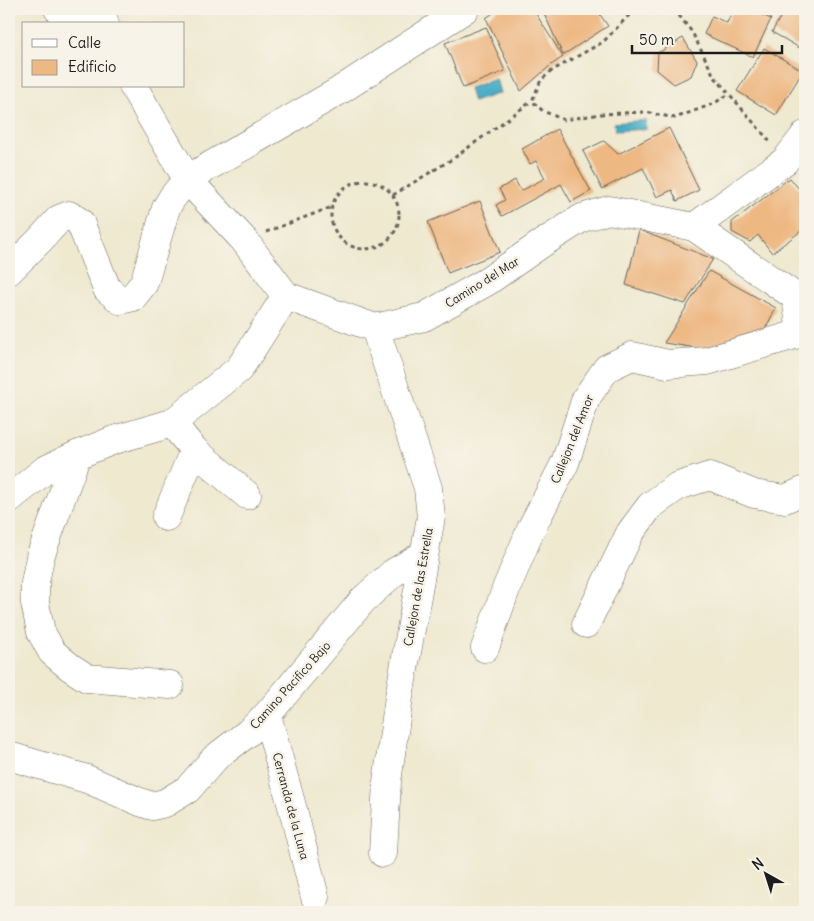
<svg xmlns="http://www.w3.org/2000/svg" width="814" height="921" font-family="Delius,sans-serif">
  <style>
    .water { fill: #44abc4; stroke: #306470 }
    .building { fill: #eeb883 }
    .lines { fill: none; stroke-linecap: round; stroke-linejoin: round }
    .minor-casing { stroke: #66645b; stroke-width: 29 }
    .path { stroke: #66645b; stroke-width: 3; stroke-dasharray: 4 4; stroke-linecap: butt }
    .minor { stroke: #fff; stroke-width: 28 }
    .labels { text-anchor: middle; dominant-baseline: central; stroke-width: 5; stroke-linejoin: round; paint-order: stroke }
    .street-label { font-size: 12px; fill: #1c1c1c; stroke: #f7f3e8 }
  </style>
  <rect width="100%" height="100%" fill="#f7f3e8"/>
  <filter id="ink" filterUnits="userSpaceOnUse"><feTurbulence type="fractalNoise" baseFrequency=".02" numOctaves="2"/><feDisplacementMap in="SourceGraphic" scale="10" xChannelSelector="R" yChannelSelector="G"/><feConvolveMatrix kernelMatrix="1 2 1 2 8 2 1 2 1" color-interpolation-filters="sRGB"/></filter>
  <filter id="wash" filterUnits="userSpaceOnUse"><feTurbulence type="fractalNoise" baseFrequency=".0096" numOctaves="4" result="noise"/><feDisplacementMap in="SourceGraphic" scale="20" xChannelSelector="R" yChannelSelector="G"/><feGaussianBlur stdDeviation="1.12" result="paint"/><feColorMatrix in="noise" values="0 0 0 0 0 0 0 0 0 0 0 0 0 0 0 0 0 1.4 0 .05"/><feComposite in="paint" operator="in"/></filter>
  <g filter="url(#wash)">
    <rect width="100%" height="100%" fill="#efe9d0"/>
    <!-- water -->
    <g class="water">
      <path d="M 496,79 L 500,93 L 473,102 L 469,88 Z"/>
      <path d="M 646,120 L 647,129 L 615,131 L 614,123 Z"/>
    </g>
    <g id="blocks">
      <!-- building -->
      <g class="building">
        <path d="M 499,9 L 533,9 L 563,57 L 551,65 L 521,91 L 486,18 Z"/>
        <path d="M 542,9 L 596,9 L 608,26 L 563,55 Z"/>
        <path d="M 733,9 L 749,9 L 771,19 L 753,57 L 704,34 L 712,16 L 727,23 Z"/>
        <path d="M 785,9 L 805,9 L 805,51 L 772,32 Z"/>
        <path d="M 486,27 L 505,71 L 463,88 L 445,43 Z"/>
        <path d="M 683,38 L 697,61 L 691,76 L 674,84 L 657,70 L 658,53 Z"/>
        <path d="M 764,48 L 803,71 L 776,115 L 737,91 Z"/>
        <path d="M 669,128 L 699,190 L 677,201 L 672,190 L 657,197 L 643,168 L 602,189 L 583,151 L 604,141 L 618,154 Z"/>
        <path d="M 557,129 L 591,191 L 571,202 L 561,184 L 502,216 L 496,205 L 505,200 L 499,189 L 515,180 L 521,191 L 545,178 L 536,161 L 530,164 L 522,149 Z"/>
        <path d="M 790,178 L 805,196 L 805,228 L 772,253 L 758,235 L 750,242 L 732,232 L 732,222 Z"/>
        <path d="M 480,201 L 500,252 L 448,273 L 428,222 Z"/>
        <path d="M 639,230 L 713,259 L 685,304 L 626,285 Z"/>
        <path d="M 709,271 L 776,308 L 761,337 L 710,350 L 664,343 Z"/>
      </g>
    </g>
  </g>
  <g filter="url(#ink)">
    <use href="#blocks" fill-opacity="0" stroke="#66645b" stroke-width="1"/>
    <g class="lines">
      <defs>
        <g id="minor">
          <path d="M 58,9 L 77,24"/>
          <path d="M 97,9 L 102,15 L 105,24"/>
          <path d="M 133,86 L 187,179 L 244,240 L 286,296 L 375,328 L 424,317 L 488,281 L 541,244 L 582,218 L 609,210 L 694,227 L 796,297 L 805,297"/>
          <path d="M 694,227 L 785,161 L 805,135"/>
          <path d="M 9,271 L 40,240 L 59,219 L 69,215 L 80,222 L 107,289 L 120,300 L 133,297 L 144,283 L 166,208 L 172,198 L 187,179 L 339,91 L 465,9"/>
          <path d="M 375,328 L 428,488 L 431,517 L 399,697 L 387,782 L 383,853"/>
          <path d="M 172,423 L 194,450 L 247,495"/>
          <path d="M 77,455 L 40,557 L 35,583 L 35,603 L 41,632 L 52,652 L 70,667 L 87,678 L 170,685"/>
          <path d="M 9,499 L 45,470 L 77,455 L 114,440 L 172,423 L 239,369 L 286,296"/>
          <path d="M 166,517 L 194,450"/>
          <path d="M 586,624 L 630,533 L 650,506 L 678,486 L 710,476 L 754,494 L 785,499 L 805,490"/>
          <path d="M 485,648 L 506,589 L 531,529 L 565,463 L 586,398 L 607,368 L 632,356 L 668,364 L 707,361 L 801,333 L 796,297"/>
          <path d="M 267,715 L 293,810 L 315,897"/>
          <path d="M 9,756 L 87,779 L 140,802 L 152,806 L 165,803 L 188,789 L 215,758 L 249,732 L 267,715 L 363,600 L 393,573 L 423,555"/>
        </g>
      </defs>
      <!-- minor casing -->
      <use href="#minor" class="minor-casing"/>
      <!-- path -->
      <g class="path">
        <path d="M 635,9 L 603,42 L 553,70 L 541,80 L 532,101 L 543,111 L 564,120 L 601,114 L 645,112 L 675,118 L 713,104 L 729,94"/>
        <path d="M 674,9 L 692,32 L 714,76 L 771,143"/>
        <circle cx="365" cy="215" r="34"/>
        <path d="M 393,195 L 454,158 L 532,101"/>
        <path d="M 266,232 L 332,207"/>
      </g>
      <!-- minor -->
      <use href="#minor" class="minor"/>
    </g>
  </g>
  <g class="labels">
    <!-- street labels -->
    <g class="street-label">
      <text transform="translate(482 282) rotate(-32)">Camino del Mar</text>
      <text transform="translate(572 439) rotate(-68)">Callejon del Amor</text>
      <text transform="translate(418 587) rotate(-80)">Callejon de las Estrella</text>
      <text transform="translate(290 685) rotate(-48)">Camino Pacifico Bajo</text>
      <text transform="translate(291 806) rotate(75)">Cerranda de la Luna</text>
    </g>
  </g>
  <!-- margin -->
  <rect width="814" height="921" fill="none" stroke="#f7f3e8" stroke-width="30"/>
  <!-- legend -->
  <rect x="22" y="22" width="162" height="65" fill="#f7f3e8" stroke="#9f9d96"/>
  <rect x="32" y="39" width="25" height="8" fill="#ffffff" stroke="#9f9d96"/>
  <text x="68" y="48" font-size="15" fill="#1c1c1c">Calle</text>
  <rect x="32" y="60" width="25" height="15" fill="#eeb883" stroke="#9f9d96"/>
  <text x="68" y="72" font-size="15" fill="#1c1c1c">Edificio</text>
  <!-- north arrow -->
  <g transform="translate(766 874) rotate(321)" stroke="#f7f3e8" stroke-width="4" paint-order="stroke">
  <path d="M0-4L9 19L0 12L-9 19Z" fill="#1c1c1c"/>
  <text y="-8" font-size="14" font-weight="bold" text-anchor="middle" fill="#1c1c1c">N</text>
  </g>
  <!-- scale -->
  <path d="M632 45v8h150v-8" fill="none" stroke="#1c1c1c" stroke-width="2.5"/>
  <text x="639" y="45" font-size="15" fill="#1c1c1c" stroke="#f7f3e8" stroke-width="4" paint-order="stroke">50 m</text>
</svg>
